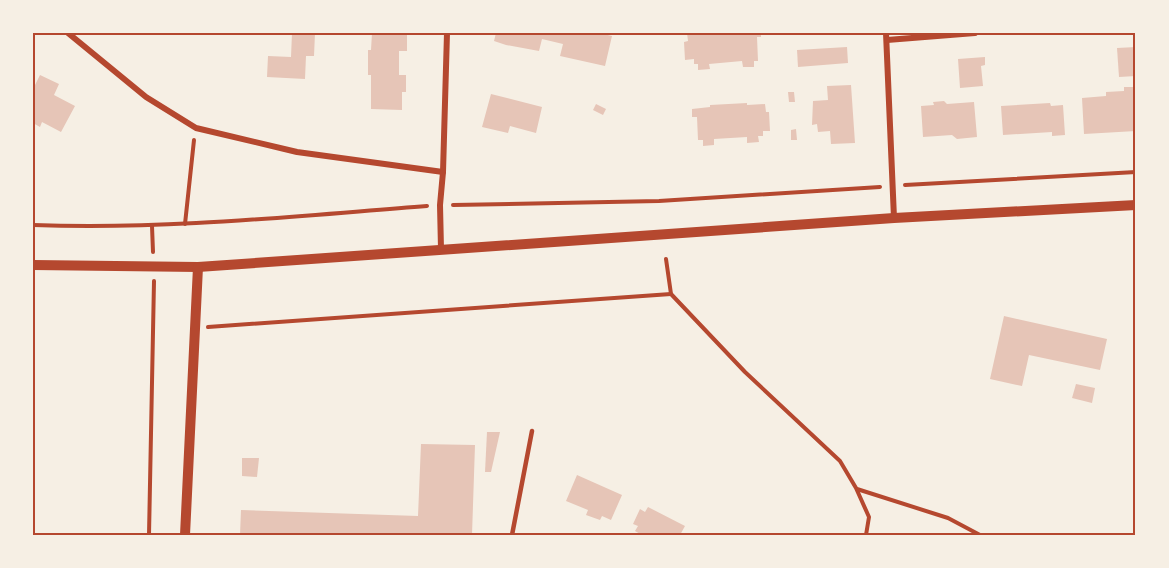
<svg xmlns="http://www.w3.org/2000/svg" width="1169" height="568" font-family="'PT Sans Narrow',sans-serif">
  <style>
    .building { fill: #e6c5b7 }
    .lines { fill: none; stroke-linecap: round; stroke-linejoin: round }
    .path { stroke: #b5482f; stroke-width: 4 }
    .service { stroke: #b5482f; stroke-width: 4.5 }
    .minor { stroke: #b5482f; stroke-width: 6 }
    .tertiary { stroke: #b5482f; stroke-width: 10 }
    .neatline { fill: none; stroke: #b5482f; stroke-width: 2 }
  </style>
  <rect width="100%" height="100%" fill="#f6efe4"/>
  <!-- building -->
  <g class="building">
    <path d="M 292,33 L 315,33 L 314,56 L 306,56 L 305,79 L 267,77 L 268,56 L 291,57 Z"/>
    <path d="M 372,33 L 407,34 L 407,51 L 399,51 L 399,75 L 406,75 L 406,92 L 402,92 L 402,110 L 371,109 L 371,75 L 368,75 L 368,50 L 371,50 Z"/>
    <path d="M 496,33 L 599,33 L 612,36 L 605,66 L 560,56 L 563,44 L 542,39 L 539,51 L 506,45 L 494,41 Z"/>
    <path d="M 687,33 L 761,33 L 761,37 L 757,37 L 758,61 L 754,61 L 754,67 L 743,67 L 742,61 L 709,64 L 710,69 L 698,70 L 698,64 L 694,64 L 694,59 L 685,60 L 684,42 L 688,41 Z"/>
    <path d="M 847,47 L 848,63 L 798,67 L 797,50 Z"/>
    <path d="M 1136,47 L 1136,76 L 1119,77 L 1117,48 Z"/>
    <path d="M 985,57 L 985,65 L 981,66 L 983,86 L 960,88 L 958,59 Z"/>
    <path d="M 40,75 L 59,84 L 54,95 L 75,106 L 61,132 L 42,122 L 40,127 L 33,123 L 33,84 L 35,85 Z"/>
    <path d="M 851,85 L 855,143 L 831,144 L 830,131 L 818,132 L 817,124 L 812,125 L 813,101 L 828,100 L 827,86 Z"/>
    <path d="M 1124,87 L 1136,87 L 1136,131 L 1084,134 L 1082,98 L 1106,96 L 1106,92 L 1124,91 Z"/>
    <path d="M 788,92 L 794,92 L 795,102 L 789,102 Z"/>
    <path d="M 491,94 L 542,107 L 536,133 L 510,126 L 508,133 L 482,127 Z"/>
    <path d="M 944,101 L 947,104 L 974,102 L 977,137 L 957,139 L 952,135 L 923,137 L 921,106 L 934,105 L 933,102 Z"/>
    <path d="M 747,103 L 747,105 L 765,104 L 766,112 L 769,112 L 770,131 L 763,131 L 763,136 L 758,136 L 759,142 L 747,143 L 747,137 L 714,139 L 714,145 L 703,146 L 703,140 L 698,140 L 697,117 L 692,117 L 692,109 L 710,107 L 710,105 Z"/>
    <path d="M 1050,103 L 1051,106 L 1063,105 L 1065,135 L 1052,136 L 1052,132 L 1003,135 L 1001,106 Z"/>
    <path d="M 596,104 L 606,109 L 603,115 L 593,110 Z"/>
    <path d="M 796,129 L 797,140 L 791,140 L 791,130 Z"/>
    <path d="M 1004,316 L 1107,339 L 1100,370 L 1029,355 L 1022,386 L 990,379 Z"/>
    <path d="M 1076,384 L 1095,388 L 1092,403 L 1072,398 Z"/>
    <path d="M 487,432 L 500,432 L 491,472 L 485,472 Z"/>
    <path d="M 421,444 L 475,445 L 472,535 L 240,535 L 241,510 L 418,516 Z"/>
    <path d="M 242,458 L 259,458 L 257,477 L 242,476 Z"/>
    <path d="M 577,475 L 622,495 L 611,520 L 602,516 L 600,520 L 586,515 L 588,510 L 566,501 Z"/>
    <path d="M 648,507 L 685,526 L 680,535 L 642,535 L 635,531 L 638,526 L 633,524 L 640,509 L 645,512 Z"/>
  </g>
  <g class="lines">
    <!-- path -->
    <g class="path">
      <path d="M 905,185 L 1136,172"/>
      <path d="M 453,205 L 659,201 L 880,187"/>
      <path d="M 185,224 L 194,140"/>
      <path d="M 33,225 C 165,230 296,216 427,206"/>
      <path d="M 152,226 L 153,252"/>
      <path d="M 666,259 L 671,294 L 745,372 L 840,461 L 856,488 L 869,517 L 866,535"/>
      <path d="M 208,327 L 671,294"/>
      <path d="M 857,489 L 948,518 L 980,535"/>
      <path d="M 149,535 L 154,281"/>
    </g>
    <!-- service -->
    <path class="service" d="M 512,535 L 532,431"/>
    <!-- minor -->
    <g class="minor">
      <path d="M 68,33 L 146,97 L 196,128 L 297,152 L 443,172"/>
      <path d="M 886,33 L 894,218"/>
      <path d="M 887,40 L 975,33"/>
      <path d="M 441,249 L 440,205 L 443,172 L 447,33"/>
    </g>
    <!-- tertiary -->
    <g class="tertiary">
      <path d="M 33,265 L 198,267 L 894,218 L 1136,205"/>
      <path d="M 185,535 L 198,267"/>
    </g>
  </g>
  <!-- border -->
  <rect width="1169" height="568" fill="none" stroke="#f6efe4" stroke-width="69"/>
  <rect x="34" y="34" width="1100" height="500" class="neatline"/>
</svg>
